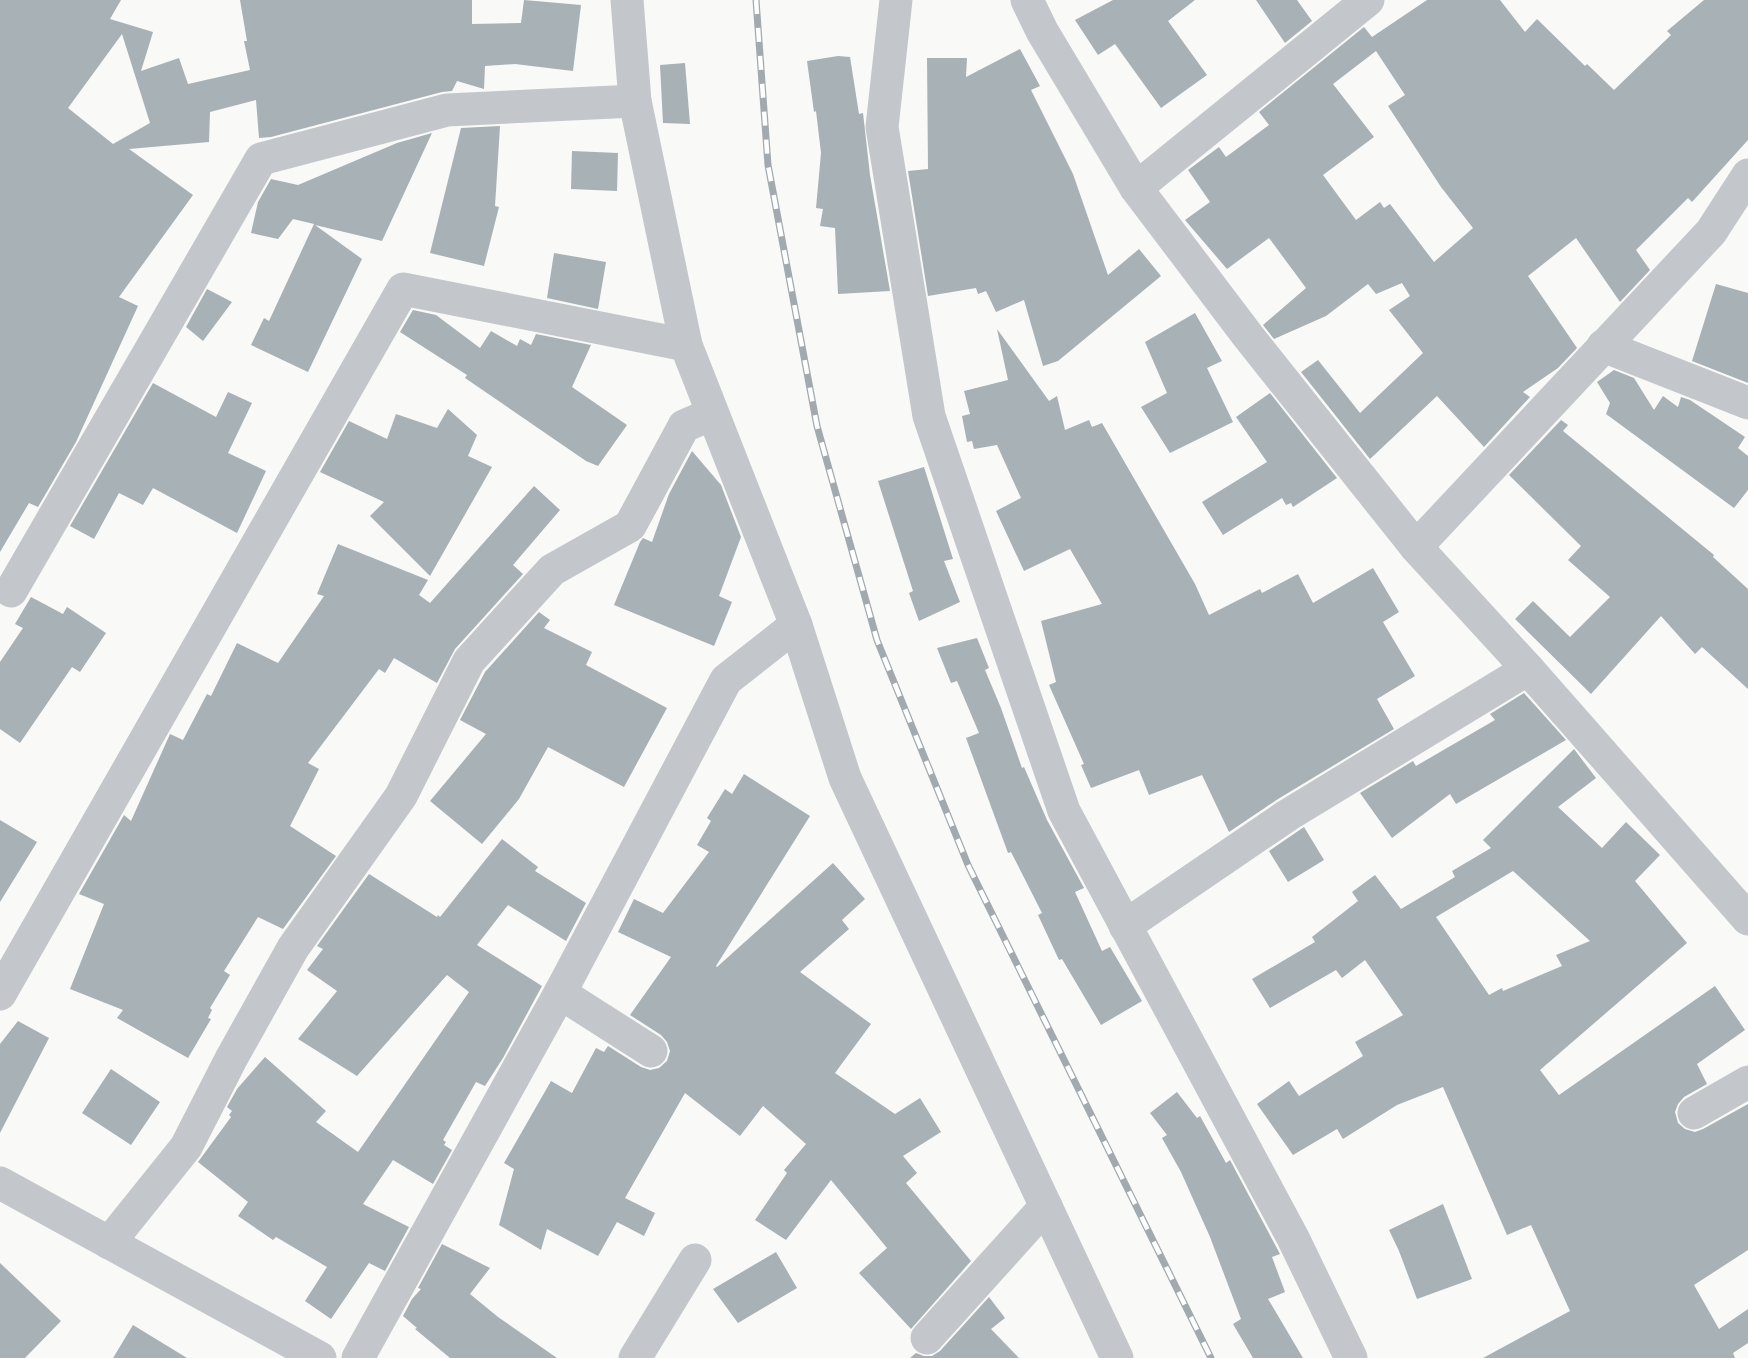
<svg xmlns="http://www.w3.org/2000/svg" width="1748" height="1358" font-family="Figtree,sans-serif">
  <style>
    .building { fill: #a7b1b6; fill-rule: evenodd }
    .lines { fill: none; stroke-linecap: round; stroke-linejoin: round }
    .minor { stroke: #c3c7cb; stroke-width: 33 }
    .rail-casing { stroke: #a2aaaf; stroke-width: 7 }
    .rail { stroke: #fff; stroke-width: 4.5; stroke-dasharray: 14; stroke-linecap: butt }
  </style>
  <rect width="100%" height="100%" fill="#f9f9f7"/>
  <!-- building -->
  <g class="building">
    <path d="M 0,0 L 121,0 L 110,19 L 153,32 L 141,71 L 179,58 L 188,84 L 250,70 L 244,41 L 247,41 L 240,0 L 472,0 L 472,24 L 521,23 L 524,0 L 581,5 L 573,71 L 515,64 L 485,66 L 484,89 L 457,81 L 452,91 L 442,92 L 271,137 L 259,138 L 256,100 L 210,112 L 209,142 L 129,149 L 193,195 L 119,297 L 138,306 L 76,442 L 38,507 L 29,503 L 0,552 ZM 122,34 L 150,123 L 113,144 L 68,108 Z"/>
    <path d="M 1113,0 L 1195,0 L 1168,21 L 1207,75 L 1161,108 L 1115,44 L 1098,55 L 1075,20 Z"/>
    <path d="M 1256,0 L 1297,0 L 1312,21 L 1285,43 Z"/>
    <path d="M 1427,0 L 1500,0 L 1525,32 L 1537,19 L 1585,66 L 1587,64 L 1614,90 L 1671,35 L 1667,31 L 1704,0 L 1748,0 L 1748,140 L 1692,202 L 1688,198 L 1636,250 L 1650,270 L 1620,302 L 1576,238 L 1528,276 L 1577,348 L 1558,368 L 1523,392 L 1530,397 L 1484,447 L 1437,396 L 1370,459 L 1301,372 L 1318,360 L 1360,413 L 1423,353 L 1389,310 L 1410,296 L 1402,283 L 1376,294 L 1368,284 L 1326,316 L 1274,339 L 1263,325 L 1306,288 L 1269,238 L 1227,269 L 1185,220 L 1210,202 L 1188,170 L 1219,147 L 1226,157 L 1269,125 L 1259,112 L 1364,27 L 1372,37 ZM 1376,51 L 1405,95 L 1388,106 L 1441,187 L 1473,228 L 1434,262 L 1390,204 L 1384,208 L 1380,202 L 1356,220 L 1323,175 L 1374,137 L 1333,84 Z"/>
    <path d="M 1020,49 L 1040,86 L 1031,90 L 1073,174 L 1108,275 L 1139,249 L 1161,276 L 1058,361 L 1043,366 L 1024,300 L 996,312 L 986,291 L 978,294 L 976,288 L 928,296 L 908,171 L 928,169 L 927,58 L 967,58 L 966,77 Z"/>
    <path d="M 838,56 L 850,57 L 859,114 L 863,113 L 870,175 L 890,291 L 838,294 L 835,228 L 820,226 L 823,209 L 816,208 L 821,153 L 816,111 L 814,112 L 807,61 Z"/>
    <path d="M 685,63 L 690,124 L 663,123 L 660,65 Z"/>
    <path d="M 500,126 L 495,206 L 499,207 L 484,266 L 430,253 L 461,128 Z"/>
    <path d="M 432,133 L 382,241 L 315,225 L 362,259 L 308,372 L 251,345 L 264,318 L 269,321 L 314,224 L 293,219 L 278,239 L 251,233 L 258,202 L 271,179 L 298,185 L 397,143 Z"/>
    <path d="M 572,151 L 618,153 L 617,191 L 571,189 Z"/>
    <path d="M 554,253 L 606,262 L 598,309 L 547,298 Z"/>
    <path d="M 1716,284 L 1748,293 L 1748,383 L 1692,361 Z"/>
    <path d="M 207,289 L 232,302 L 203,341 L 186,327 Z"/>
    <path d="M 413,310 L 436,315 L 480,348 L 491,331 L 517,346 L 520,339 L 531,345 L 536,334 L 591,345 L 572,387 L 627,425 L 598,466 L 586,461 L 465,378 L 467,375 L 400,332 Z"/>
    <path d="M 1195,313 L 1222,361 L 1207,368 L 1233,422 L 1170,453 L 1141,407 L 1167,393 L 1145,342 Z"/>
    <path d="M 997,329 L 1049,401 L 1057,396 L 1065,430 L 1089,420 L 1092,427 L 1102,423 L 1195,584 L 1209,615 L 1260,589 L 1262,593 L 1298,574 L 1313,603 L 1373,568 L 1399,612 L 1383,622 L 1415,676 L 1377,699 L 1394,729 L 1278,799 L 1229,832 L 1202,775 L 1149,795 L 1139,770 L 1091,788 L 1081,765 L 1084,764 L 1049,685 L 1056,682 L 1041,621 L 1102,604 L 1070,549 L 1024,571 L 996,511 L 1021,498 L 997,445 L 974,449 L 972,441 L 967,442 L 962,416 L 970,414 L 964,391 L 1008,380 Z"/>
    <path d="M 1614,370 L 1634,378 L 1654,410 L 1663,396 L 1678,407 L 1681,397 L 1690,400 L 1745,437 L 1738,448 L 1748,456 L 1748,490 L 1734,508 L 1606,414 L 1610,403 L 1597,382 Z"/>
    <path d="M 153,383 L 216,417 L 228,392 L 252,403 L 228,453 L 266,471 L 237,533 L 153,488 L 143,505 L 119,493 L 94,539 L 70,526 Z"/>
    <path d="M 1270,393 L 1337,478 L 1293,507 L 1291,503 L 1286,505 L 1282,498 L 1223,535 L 1202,502 L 1267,462 L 1236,417 Z"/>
    <path d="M 448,409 L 477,435 L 468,456 L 492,467 L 430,576 L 370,516 L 384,502 L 320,472 L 349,421 L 387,439 L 396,414 L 437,428 Z"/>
    <path d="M 1561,420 L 1568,425 L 1563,431 L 1714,555 L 1713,557 L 1748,589 L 1748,689 L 1702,647 L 1695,654 L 1661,616 L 1591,694 L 1515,619 L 1533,601 L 1570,637 L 1610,597 L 1568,560 L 1581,546 L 1509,475 Z"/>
    <path d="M 692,451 L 721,485 L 741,537 L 719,596 L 732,602 L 714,646 L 614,605 L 640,542 L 643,538 L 652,542 L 669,494 Z"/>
    <path d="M 924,467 L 953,559 L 944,561 L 960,602 L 919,621 L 909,593 L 913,591 L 878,481 Z"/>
    <path d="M 534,486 L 560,510 L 513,565 L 523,574 L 455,649 L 437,683 L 394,658 L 385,673 L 379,669 L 308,763 L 319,769 L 290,826 L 336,856 L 283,929 L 258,917 L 224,971 L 230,975 L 210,1008 L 212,1010 L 208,1018 L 211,1019 L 188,1058 L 117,1018 L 123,1010 L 70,989 L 104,904 L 79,894 L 124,815 L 131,821 L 170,734 L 183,740 L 207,694 L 211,696 L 237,643 L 278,663 L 324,596 L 317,594 L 338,544 L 428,580 L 419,595 L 430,603 Z"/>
    <path d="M 31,597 L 63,614 L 67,607 L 106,633 L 80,672 L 72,667 L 20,743 L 0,729 L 0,662 L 23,628 L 15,624 Z"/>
    <path d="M 539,612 L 550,620 L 544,628 L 592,652 L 586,665 L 667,708 L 624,787 L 548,747 L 519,799 L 482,844 L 430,801 L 486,734 L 460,720 L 485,672 Z"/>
    <path d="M 977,638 L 989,668 L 985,670 L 1001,708 L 1022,768 L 1024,767 L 1047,820 L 1084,888 L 1075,892 L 1102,951 L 1110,947 L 1142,1001 L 1101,1025 L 1062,959 L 1059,960 L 1038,915 L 1042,913 L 1011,852 L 1008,853 L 966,738 L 979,733 L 957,681 L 951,683 L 937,648 Z"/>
    <path d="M 1524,693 L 1566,740 L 1456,804 L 1450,794 L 1392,838 L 1360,793 L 1413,761 L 1416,766 L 1495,720 L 1490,714 Z"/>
    <path d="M 1574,749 L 1596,778 L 1558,807 L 1602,848 L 1626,822 L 1660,855 L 1635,881 L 1687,943 L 1540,1070 L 1559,1095 L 1715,986 L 1745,1030 L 1697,1064 L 1707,1084 L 1684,1097 L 1678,1104 L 1675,1112 L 1678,1123 L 1685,1129 L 1695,1132 L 1703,1129 L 1748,1104 L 1748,1250 L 1694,1285 L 1719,1329 L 1748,1309 L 1748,1343 L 1733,1353 L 1735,1358 L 1483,1358 L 1570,1311 L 1531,1225 L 1507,1235 L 1443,1087 L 1397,1105 L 1343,1139 L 1337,1129 L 1293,1155 L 1257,1104 L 1289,1081 L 1299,1096 L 1363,1056 L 1355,1042 L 1403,1015 L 1365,960 L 1342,978 L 1336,970 L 1270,1008 L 1252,979 L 1315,942 L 1312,937 L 1358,901 L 1352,892 L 1375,875 L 1401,909 L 1455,877 L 1452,871 L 1491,848 L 1483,840 ZM 1513,871 L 1590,941 L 1556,955 L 1562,966 L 1503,991 L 1502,988 L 1489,995 L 1436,917 Z"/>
    <path d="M 744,774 L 810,816 L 716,966 L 717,967 L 833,863 L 865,899 L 842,920 L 849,929 L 800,972 L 871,1024 L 835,1073 L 895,1114 L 920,1098 L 941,1132 L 903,1156 L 917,1173 L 906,1183 L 971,1261 L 911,1329 L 859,1273 L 887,1248 L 831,1180 L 786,1240 L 755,1220 L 787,1173 L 784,1170 L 806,1144 L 763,1106 L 740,1136 L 685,1093 L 625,1198 L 655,1213 L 644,1236 L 617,1222 L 598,1256 L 547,1229 L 541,1250 L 499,1225 L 514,1169 L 504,1163 L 551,1081 L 572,1093 L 596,1048 L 604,1052 L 608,1046 L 641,1067 L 650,1070 L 659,1068 L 667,1061 L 670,1051 L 667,1042 L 661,1035 L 630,1015 L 671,957 L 618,932 L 634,899 L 663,913 L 709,852 L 697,845 L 711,821 L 707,818 L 725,789 L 732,794 Z"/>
    <path d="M 0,820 L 37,842 L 0,902 Z"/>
    <path d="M 1304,827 L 1324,860 L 1288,882 L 1269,851 Z"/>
    <path d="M 502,839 L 538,867 L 535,871 L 586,903 L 566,941 L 508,905 L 477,945 L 542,986 L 503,1058 L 485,1086 L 476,1082 L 443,1140 L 446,1142 L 444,1145 L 452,1150 L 433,1184 L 393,1160 L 363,1204 L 409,1227 L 385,1271 L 369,1263 L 331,1319 L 305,1301 L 327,1267 L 276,1237 L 273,1240 L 238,1216 L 248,1202 L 198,1162 L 231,1117 L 229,1115 L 232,1111 L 227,1107 L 237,1089 L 265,1057 L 326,1111 L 316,1122 L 358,1152 L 469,992 L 447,975 L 357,1076 L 298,1039 L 337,991 L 307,970 L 323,949 L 317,946 L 369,874 L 437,917 L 438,915 L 440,917 Z"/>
    <path d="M 18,1021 L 49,1038 L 0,1133 L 0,1044 Z"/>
    <path d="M 111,1069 L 160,1102 L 131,1145 L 82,1113 Z"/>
    <path d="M 1177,1092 L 1197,1118 L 1200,1116 L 1226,1163 L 1230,1160 L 1280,1254 L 1272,1257 L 1285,1292 L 1268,1299 L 1303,1358 L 1253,1358 L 1233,1324 L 1241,1319 L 1210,1237 L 1181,1172 L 1162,1138 L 1167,1135 L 1150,1113 Z"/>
    <path d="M 1443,1204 L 1472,1279 L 1417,1299 L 1399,1251 L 1389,1230 Z"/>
    <path d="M 442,1244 L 490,1268 L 470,1294 L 498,1317 L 557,1358 L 450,1358 L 415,1329 L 417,1328 L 403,1316 L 412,1299 L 421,1289 L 418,1288 Z"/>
    <path d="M 776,1252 L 797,1288 L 738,1323 L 713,1289 Z"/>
    <path d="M 0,1263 L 61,1321 L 25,1358 L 0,1358 Z"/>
    <path d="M 989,1297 L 1005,1318 L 991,1329 L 1019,1358 L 910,1358 L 916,1353 L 924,1356 L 932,1356 L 940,1351 Z"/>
    <path d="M 133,1325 L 187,1358 L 113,1358 Z"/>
  </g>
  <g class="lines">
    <!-- minor -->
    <g class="minor">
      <path d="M 627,0 L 635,101 L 686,345 L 796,625 L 845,778 L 1117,1358"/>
      <path d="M 896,0 L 882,127 L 929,416 L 1064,811 L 1293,1238 L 1351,1358"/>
      <path d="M 1027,0 L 1042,31 L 1136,188 L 1248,336 L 1416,547 L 1528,669 L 1748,919"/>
      <path d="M 1136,188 L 1368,0"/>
      <path d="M 1603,346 L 1748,403"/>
      <path d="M 1416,547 L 1711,232 L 1748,175"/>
      <path d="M 11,591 L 261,159 L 447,110 L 635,101"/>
      <path d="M 1125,926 L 1288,815 L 1528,669"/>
      <path d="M 560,993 L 651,1051"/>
      <path d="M 0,994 L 403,289 L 686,345"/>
      <path d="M 1694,1113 L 1748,1082"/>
      <path d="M 0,1183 L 320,1358"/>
      <path d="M 109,1243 L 186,1147 L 231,1059 L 293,948 L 401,796 L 469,661 L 552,570 L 630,526 L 684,426 L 712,414"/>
      <path d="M 927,1338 L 1046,1206"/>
      <path d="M 358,1358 L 560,993 L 726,680 L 796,625"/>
      <path d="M 635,1358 L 695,1260"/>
    </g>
    <defs>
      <path id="rail" d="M 756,0 L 768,165 L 817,426 L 877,640 L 968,865 L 1211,1358"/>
    </defs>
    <!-- rail casing -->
    <use href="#rail" class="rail-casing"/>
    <!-- rail -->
    <use href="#rail" class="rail"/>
  </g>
</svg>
